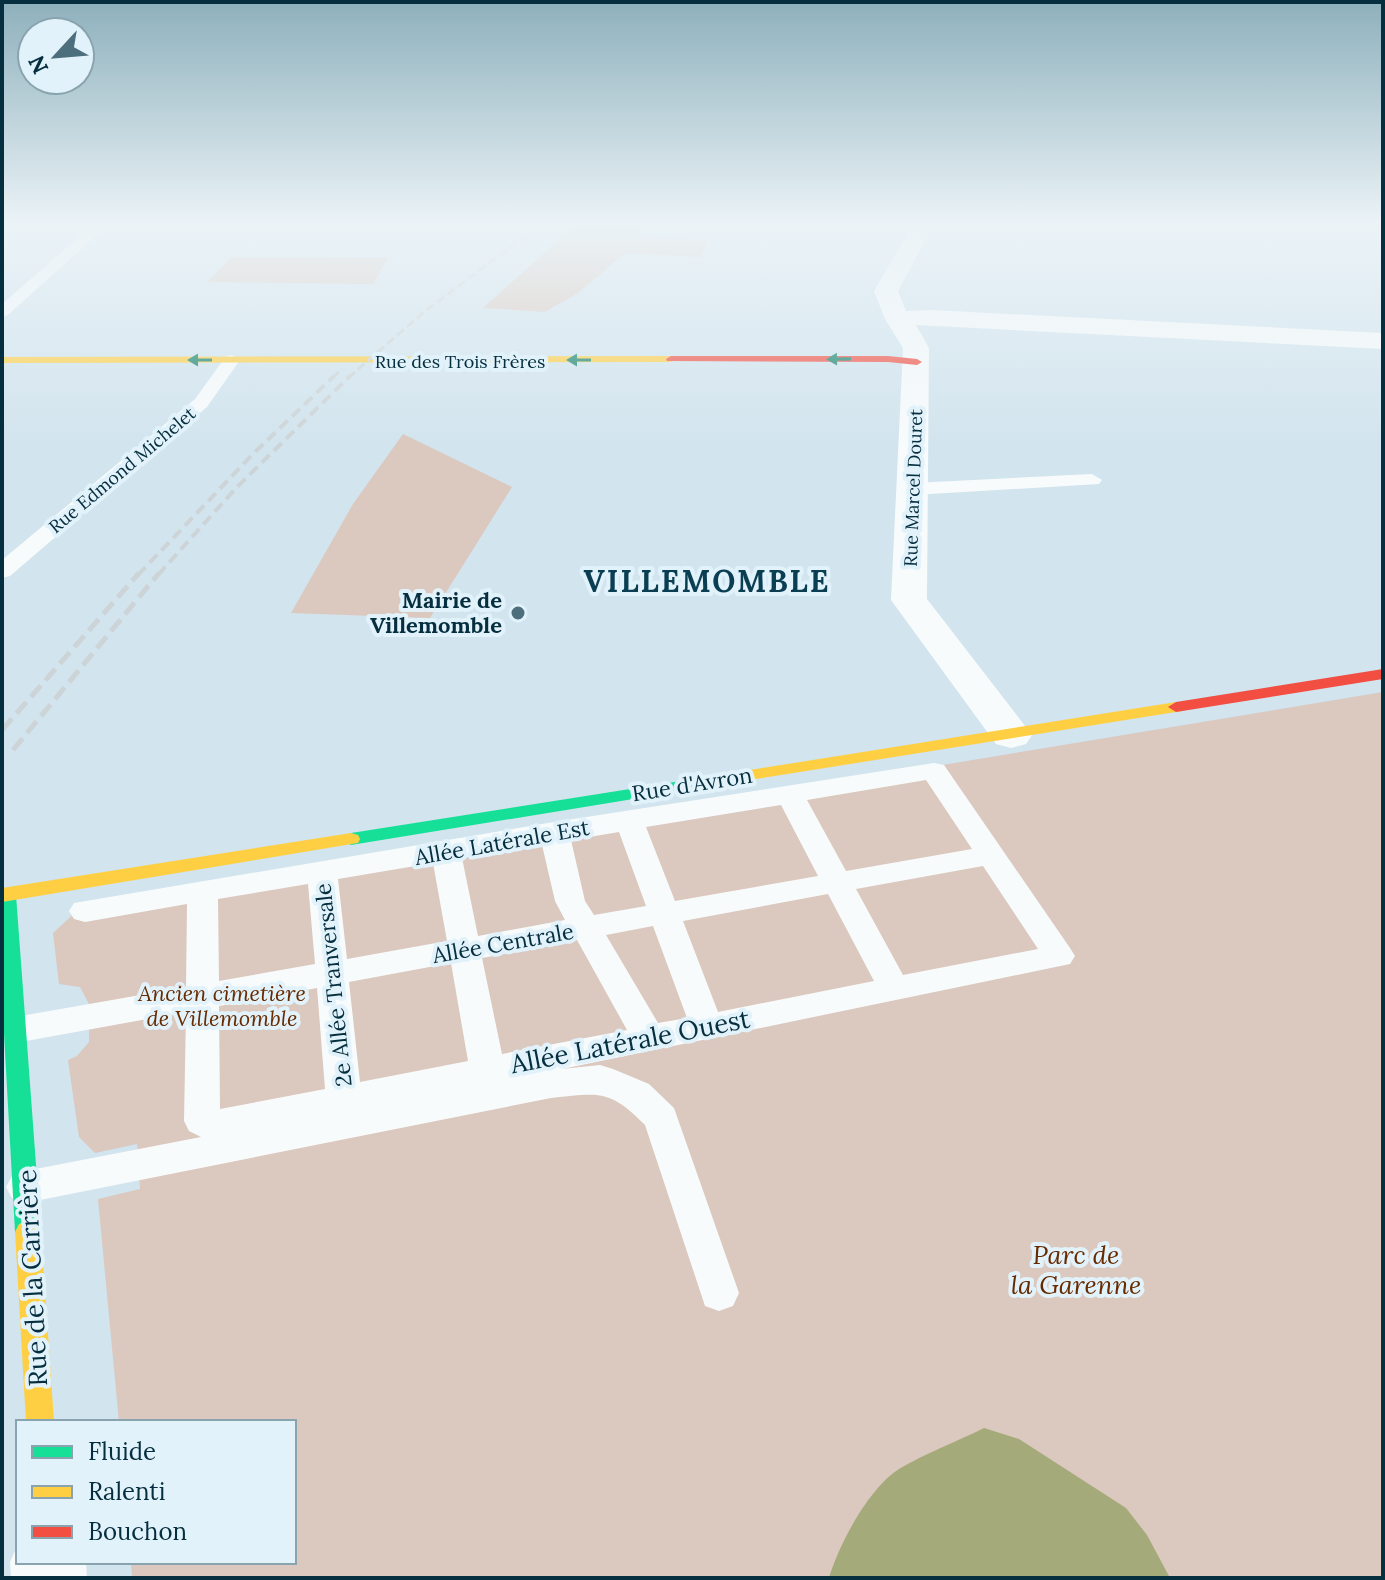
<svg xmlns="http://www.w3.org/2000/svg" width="1385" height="1580" font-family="Lora,serif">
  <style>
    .green { fill: #dbc8be }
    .water { fill: #a4aa7a }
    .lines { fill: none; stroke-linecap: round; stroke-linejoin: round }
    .lane { fill: #f8fbfc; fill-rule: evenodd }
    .street { fill: #f8fbfc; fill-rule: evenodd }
    .fast { fill: #16e098; fill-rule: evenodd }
    .slow { fill: #ffcf43; fill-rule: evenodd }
    .jam { fill: #f24e42; fill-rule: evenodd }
    .rail-far2 { stroke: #cdd4d7; stroke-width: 3; stroke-dasharray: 9 4; stroke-linecap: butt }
    .rail-far1 { stroke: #cdd4d7; stroke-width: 4; stroke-dasharray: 11 6; stroke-linecap: butt }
    .rail { stroke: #cdd4d7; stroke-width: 5; stroke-dasharray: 15 7; stroke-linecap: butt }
    .oneway { fill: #0d7e66 }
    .poi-dot { fill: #4d6e7c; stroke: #e2f2fb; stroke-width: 3 }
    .labels { text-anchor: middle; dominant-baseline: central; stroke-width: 8; stroke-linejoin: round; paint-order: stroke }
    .far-street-label { font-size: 18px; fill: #052e3e; stroke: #e2f2fb }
    .poi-label { font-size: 22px; font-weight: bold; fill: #052e3e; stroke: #e2f2fb; text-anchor: end }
    .street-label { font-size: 22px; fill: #052e3e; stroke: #e2f2fb }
    .park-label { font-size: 22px; font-style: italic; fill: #682b00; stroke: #e2f2fb }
    .near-street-label { font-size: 26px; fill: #052e3e; stroke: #e2f2fb }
    .near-park-label { font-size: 26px; font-style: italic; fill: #682b00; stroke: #e2f2fb }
    .district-label { font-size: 30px; font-weight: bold; letter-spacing: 2px; fill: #0a3e52; stroke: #e2f2fb }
  </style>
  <rect width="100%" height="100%" fill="#d2e4ee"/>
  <!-- green -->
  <g class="green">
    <path d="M 577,224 L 647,224 L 638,236 L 708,241 L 701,257 L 625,253 L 578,293 L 545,312 L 483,308 Z"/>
    <path d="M 231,257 L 388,258 L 373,284 L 208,282 Z"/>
    <path d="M 403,434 L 512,487 L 430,618 L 291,613 L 353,504 Z"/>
    <path d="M 1383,692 L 1383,1578 L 132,1578 L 131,1562 L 294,1562 L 294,1422 L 119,1422 L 98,1199 L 140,1189 L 137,1144 L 95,1153 L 79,1137 L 68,1060 L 77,1056 L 89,1042 L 89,1004 L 80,987 L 59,984 L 53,933 L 80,908 Z"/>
  </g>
  <!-- water -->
  <path class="water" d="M 984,1428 L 1019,1439 L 1126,1508 L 1147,1535 L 1170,1578 L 829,1578 C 839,1544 869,1488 899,1469 C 926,1453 956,1442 984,1428 Z"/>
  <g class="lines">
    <!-- lane -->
    <g class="lane">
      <path d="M 94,224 L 109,224 L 8,315 L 2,317 L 2,304 Z"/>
      <path d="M 232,355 L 240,360 L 207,407 L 10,576 L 2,578 L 2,560 L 195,399 L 226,356 Z"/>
      <path d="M 1092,474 L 1102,480 L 1099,484 L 913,495 L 903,489 L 913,483 Z"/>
      <path d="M 934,763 L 944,765 L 1070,948 L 1075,956 L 1070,964 L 562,1069 L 600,1065 L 613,1069 L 649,1084 L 674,1108 L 739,1293 L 733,1306 L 719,1311 L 705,1306 L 645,1125 C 609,1089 600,1093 551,1098 L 25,1203 L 12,1198 L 6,1187 L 12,1176 L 25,1171 L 201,1137 L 189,1131 L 184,1121 L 186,1012 L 15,1043 L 2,1037 L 3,1021 L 15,1017 L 186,987 L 187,904 L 85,922 L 74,919 L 69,911 L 74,903 L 554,822 ZM 926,780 L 972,849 L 846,871 L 807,800 ZM 781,805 L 818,876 L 675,901 L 646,827 ZM 619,832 L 646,906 L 594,915 L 585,901 L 571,840 ZM 542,845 L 555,901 L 565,920 L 478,936 L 462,858 ZM 433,863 L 447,941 L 347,959 L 338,879 ZM 983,866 L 1038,949 L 903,975 L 856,889 ZM 308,884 L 315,964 L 219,981 L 218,899 ZM 828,894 L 874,981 L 718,1012 L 683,921 ZM 653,926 L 687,1018 L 658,1023 L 606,935 ZM 577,940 L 627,1030 L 502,1054 L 482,958 ZM 451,963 L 468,1061 L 360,1082 L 349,982 ZM 317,988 L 325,1089 L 220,1109 L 219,1006 Z"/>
    </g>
    <!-- street -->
    <g class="street">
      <path d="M 913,224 L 934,224 L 898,291 L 906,311 L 931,310 L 1383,333 L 1383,349 L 916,325 L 929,348 L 927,599 L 1032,735 L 1026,744 L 1011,748 L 996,744 L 891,600 L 903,348 L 885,319 L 874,291 Z"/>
      <path d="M 18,1544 L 18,1562 L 86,1562 L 87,1578 L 11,1578 L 10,1562 Z"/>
    </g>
    <!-- fast -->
    <g class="fast">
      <path d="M 725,774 L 734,779 L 731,783 L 351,845 L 342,839 L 351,833 Z"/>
      <path d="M 6,888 L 13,890 L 16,895 L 41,1232 L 37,1240 L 28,1243 L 19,1240 L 15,1232 L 2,998 L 2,889 Z"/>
    </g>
    <!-- slow -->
    <g class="slow">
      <path d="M 2,357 L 671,356 L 676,359 L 671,362 L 2,363 Z"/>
      <path d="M 1176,702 L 1184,707 L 1182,711 L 725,784 L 716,779 L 725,774 Z"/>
      <path d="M 351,833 L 358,835 L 360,839 L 358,843 L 2,902 L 2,888 Z"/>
      <path d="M 28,1221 L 37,1224 L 41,1232 L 54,1422 L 26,1422 L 15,1232 L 19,1224 Z"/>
    </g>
    <!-- jam -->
    <g class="jam">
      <path d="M 671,356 L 888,356 L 917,359 L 922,362 L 917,365 L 888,362 L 667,361 L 666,359 Z"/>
      <path d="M 1383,669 L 1383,679 L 1176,712 L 1168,707 L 1176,702 Z"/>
    </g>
    <!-- rail-far2 -->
    <g class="rail-far2">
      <path d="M 332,378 L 342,369"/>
      <path d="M 348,378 L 424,312 L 541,224"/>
    </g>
    <!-- rail-far1 -->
    <g class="rail-far1">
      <path d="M 138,575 L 252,455 L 334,376"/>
      <path d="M 158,575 L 237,487 L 350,376"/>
    </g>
    <!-- rail -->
    <g class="rail">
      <path d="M 2,730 L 139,573"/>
      <path d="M 13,750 L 159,573"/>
    </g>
  </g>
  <!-- one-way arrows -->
  <defs><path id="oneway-solid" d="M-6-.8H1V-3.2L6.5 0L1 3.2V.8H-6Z" transform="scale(2)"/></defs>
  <g class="oneway">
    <use href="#oneway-solid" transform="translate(839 359) rotate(179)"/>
    <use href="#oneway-solid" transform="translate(200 360) rotate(-180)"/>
    <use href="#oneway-solid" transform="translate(579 360) rotate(180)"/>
  </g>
  <!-- sky -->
  <linearGradient id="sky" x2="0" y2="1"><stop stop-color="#8db0bc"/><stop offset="0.5" stop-color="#ebf3f7"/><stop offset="1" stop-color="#ebf3f7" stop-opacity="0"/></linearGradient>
  <rect width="1385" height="446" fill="url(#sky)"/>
  <!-- markers -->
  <circle class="poi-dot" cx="518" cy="613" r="8"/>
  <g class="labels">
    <!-- far-street labels -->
    <g class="far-street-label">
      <text x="460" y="361">Rue des Trois Frères</text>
      <text transform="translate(122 470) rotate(-40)">Rue Edmond Michelet</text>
      <text transform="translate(913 488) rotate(-88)">Rue Marcel Douret</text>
    </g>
    <!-- poi labels -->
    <g class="poi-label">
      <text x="502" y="600">Mairie de<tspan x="502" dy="25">Villemomble</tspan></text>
    </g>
    <!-- street labels -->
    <g class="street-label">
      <text transform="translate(692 784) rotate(-9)">Rue d'Avron</text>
      <text transform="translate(502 842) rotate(-10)">Allée Latérale Est</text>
      <text transform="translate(503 943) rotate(-10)">Allée Centrale</text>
      <text transform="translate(333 985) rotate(-96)">2e Allée Tranversale</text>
    </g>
    <!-- park labels -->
    <g class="park-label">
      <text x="222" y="993">Ancien cimetière<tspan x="222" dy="25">de Villemomble</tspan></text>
    </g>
    <!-- near-street labels -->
    <g class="near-street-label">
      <text transform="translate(630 1041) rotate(-11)">Allée Latérale Ouest</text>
      <text transform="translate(32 1278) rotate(-93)">Rue de la Carrière</text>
    </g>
    <!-- near-park labels -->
    <g class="near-park-label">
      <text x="1076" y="1254">Parc de<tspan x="1076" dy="30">la Garenne</tspan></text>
    </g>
    <!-- district labels -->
    <g class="district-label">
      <text x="707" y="581">VILLEMOMBLE</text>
    </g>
  </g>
  <!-- border -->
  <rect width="1385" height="1580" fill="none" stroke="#052e3e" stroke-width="8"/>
  <!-- legend -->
  <rect x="16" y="1420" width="280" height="144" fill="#e2f2fb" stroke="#8aa4af" stroke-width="2"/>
  <rect x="32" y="1446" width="40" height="12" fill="#16e098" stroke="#8aa4af" stroke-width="2"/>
  <text x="88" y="1460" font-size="24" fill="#052e3e">Fluide</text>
  <rect x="32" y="1486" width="40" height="12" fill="#ffcf43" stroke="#8aa4af" stroke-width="2"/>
  <text x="88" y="1500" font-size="24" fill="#052e3e">Ralenti</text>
  <rect x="32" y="1526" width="40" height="12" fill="#f24e42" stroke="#8aa4af" stroke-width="2"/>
  <text x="88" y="1540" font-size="24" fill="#052e3e">Bouchon</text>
  <!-- north arrow -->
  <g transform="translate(56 56) rotate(244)"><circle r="38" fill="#e2f2fb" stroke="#8aa4af" stroke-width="2"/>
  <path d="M0-6L14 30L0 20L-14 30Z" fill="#4d6e7c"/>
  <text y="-12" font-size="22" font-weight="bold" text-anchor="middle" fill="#052e3e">N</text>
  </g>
</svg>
